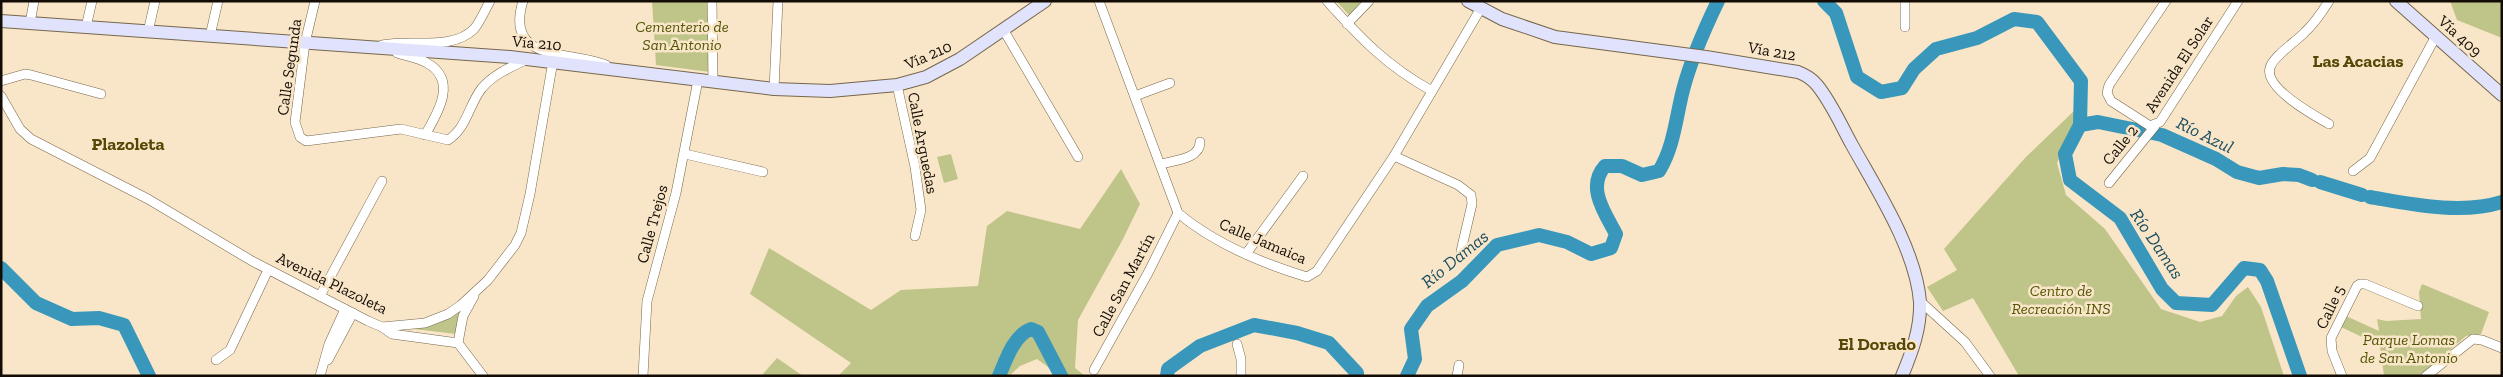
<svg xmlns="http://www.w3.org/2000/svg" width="2503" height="377" font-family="'Zilla Slab',serif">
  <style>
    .green { fill: #bfc588 }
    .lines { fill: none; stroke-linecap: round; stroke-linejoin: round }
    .river { stroke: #3897ba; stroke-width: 14 }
    .street-casing { stroke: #76664b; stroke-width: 10 }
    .secondary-casing { stroke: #76664b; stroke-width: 14 }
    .street { stroke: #fff; stroke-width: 9 }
    .secondary { stroke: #e0e3fb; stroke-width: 12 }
    .labels { text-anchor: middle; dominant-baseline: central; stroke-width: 5; stroke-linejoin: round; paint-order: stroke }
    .park-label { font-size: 16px; font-style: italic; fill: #535606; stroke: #f9e6c9 }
    .street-label { font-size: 16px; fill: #130c04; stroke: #f9e6c9 }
    .neighbourhood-label { font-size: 18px; font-weight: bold; fill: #574604; stroke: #f9e6c9 }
    .water-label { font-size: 18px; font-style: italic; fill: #184c5f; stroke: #f9e6c9 }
  </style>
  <rect width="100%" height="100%" fill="#f9e6c9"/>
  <!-- green -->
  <g class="green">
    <path d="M 652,1 L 708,1 L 710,72 L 656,65 Z"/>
    <path d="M 1336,1 L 1365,1 L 1350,16 Z"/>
    <path d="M 2450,1 L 2502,1 L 2502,38 L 2457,20 Z"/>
    <path d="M 2076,109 L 2076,124 L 2057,163 L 2066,195 L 2105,229 L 2161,309 L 2200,322 L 2222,316 L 2236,296 L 2248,287 L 2261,307 L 2284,376 L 2019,376 L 1973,298 L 1943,311 L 1927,287 L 1957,270 L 1944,249 L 2025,158 Z"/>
    <path d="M 951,154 L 958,179 L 944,183 L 937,157 Z"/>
    <path d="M 1121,169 L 1140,204 L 1123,239 L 1078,320 L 1075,368 L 1085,376 L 1054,376 L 1052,370 L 1037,359 L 1020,366 L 1009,376 L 838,376 L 851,363 L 750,294 L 769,248 L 871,310 L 901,290 L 978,286 L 987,226 L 1007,211 L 1080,229 Z"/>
    <path d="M 2422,284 L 2489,312 L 2481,334 L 2466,336 L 2420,376 L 2384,376 L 2380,347 L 2377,344 L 2341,327 L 2346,316 L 2379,331 L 2377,319 L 2386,321 L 2421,319 L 2419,292 Z"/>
    <path d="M 469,302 L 456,334 L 397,327 C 436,326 438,325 469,302 Z"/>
    <path d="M 777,358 L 803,376 L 761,376 Z"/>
  </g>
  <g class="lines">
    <!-- river -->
    <g class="river">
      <path d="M 1824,1 L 1836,13 L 1857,77 L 1881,92 L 1902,88 L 1914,69 L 1936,49 L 1977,38 L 2014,19 L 2037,22 L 2081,81 L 2080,125 L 2065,154 L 2070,180 L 2120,218 L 2162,289 L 2176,303 L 2212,305 L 2244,268 L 2260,270 L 2267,281 L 2300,376"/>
      <path d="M 2080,125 L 2098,122 L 2162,135 L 2216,159 L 2237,172 L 2259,178 L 2283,174 L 2299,175 L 2312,180"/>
      <path d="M 2320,182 L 2362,195"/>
      <path d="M 2370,197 C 2411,204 2461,215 2502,202"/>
      <path d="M 1,268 L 36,303 L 72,319 L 99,318 L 124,325 L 149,376"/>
      <path d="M 999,376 C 1006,360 1014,335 1031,329 L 1038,332 L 1061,376"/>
      <path d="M 1167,376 L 1168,369 L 1200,346 L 1254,325 L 1297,333 L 1329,343 L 1357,373 L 1356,376"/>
      <path d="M 1407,376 L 1415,359 L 1411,329 L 1427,306 L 1462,281 L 1497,245 L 1539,235 L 1567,242 L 1591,254 L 1611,248 L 1616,234 C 1605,213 1586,187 1605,166 L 1622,166 L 1642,175 L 1659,171 C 1674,147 1676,117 1683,90 C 1691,59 1704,30 1718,1"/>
    </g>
    <defs>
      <g id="street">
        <path d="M 315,1 L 305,43 L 295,122 L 300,137 L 306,141 L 401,129 L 448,140 C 467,128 469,104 482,88 C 494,74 511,67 528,59"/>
        <path d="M 523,1 C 504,63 569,50 606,65"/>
        <path d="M 712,1 L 713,82"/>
        <path d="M 1099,1 L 1178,213 C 1215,244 1261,263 1307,277 L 1317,271 L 1394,156 L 1481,8"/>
        <path d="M 1327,1 C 1361,39 1387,66 1432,91"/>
        <path d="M 1905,1 L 1905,27"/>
        <path d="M 2166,1 L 2109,85 L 2107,93 L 2111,101 L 2150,126 L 2160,122 L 2238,1"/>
        <path d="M 2329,1 C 2322,12 2315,23 2305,32 C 2297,41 2272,57 2270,68 C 2264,88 2315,116 2329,124"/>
        <path d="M 30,23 L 34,1"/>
        <path d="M 1347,24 L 1369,1"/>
        <path d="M 86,27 L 92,1"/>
        <path d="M 1003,29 L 1078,157"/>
        <path d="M 148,32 L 155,1"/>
        <path d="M 210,36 L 218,1"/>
        <path d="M 382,45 C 412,39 452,51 474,29 C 480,22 485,10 490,1"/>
        <path d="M 397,53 C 406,56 418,58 427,63 C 458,80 438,113 425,135"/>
        <path d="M 1,81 L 25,74 L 31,75 L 101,94"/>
        <path d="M 897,85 L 915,167 L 921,210 L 915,236"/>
        <path d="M 774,89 L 778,1"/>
        <path d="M 1,96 L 20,129 L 31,139 L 148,199 L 252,261 L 368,321 L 382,327 L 425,323 L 448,314 L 461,305 L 488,280 L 515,245 L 521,233 L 530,194 L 553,61"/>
        <path d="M 1135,96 L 1170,83"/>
        <path d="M 685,154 L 763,172"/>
        <path d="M 1394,156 L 1458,185 L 1471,195 L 1472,204 L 1461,251"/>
        <path d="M 1161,164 C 1175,160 1200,159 1200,142"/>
        <path d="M 2353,171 L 2370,158 L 2436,36"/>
        <path d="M 2109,183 L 2155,126"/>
        <path d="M 1246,254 L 1303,176"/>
        <path d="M 320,296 L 382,181"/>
        <path d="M 474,296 L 463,316 L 458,343 L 483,376"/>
        <path d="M 1920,301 L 1965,342 L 1990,376"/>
        <path d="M 382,327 L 392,334 L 458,343"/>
        <path d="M 1237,344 L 1241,359 L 1241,376"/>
        <path d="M 216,360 L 230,350 L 268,270"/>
        <path d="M 328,360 L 353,313"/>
        <path d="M 1094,370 L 1148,273 L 1178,213"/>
        <path d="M 320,376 L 329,344 L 345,309"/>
        <path d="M 643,376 L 647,301 L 676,193 L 698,80"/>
        <path d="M 1457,376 L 1459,365"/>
        <path d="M 2342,376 L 2332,351 L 2331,338 L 2357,286 L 2360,284 L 2365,284 L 2418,306"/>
        <path d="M 2426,376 L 2473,339 L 2482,340 L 2502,348"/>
      </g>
      <g id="secondary">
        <path d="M 1468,1 L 1502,19 L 1555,37 L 1706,57 L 1798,72 C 1806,75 1812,79 1817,85 C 1831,102 1841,125 1852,145 C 1877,190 1916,250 1920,302 C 1921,328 1912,352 1902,376"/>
        <path d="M 2396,1 L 2502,95"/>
        <path d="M 1,21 L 510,57 L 774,89 L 830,91 L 897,85 L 926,77 L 960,59 L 1045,1"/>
      </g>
    </defs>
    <!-- street casing -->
    <use href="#street" class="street-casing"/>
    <!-- secondary casing -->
    <use href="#secondary" class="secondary-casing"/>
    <!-- street -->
    <use href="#street" class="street"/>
    <!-- secondary -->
    <use href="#secondary" class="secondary"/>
  </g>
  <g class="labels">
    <!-- park labels -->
    <g class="park-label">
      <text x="682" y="26">Cementerio de<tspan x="682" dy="18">San Antonio</tspan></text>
      <text x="2061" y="290">Centro de<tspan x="2061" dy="18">Recreación INS</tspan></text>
      <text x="2409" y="339">Parque Lomas<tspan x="2409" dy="18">de San Antonio</tspan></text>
    </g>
    <!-- street labels -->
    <g class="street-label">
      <text transform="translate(2460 36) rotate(42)">Vía 409</text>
      <text transform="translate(537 43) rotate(5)">Vía 210</text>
      <text transform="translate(1772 51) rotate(10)">Vía 212</text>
      <text transform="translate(928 55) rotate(-24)">Vía 210</text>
      <text transform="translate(2179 64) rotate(-57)">Avenida El Solar</text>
      <text transform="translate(289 67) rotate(-82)">Calle Segunda</text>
      <text transform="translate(923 143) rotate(79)">Calle Arguedas</text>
      <text transform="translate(2120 145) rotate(-51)">Calle 2</text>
      <text transform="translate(652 224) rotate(-75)">Calle Trejos</text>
      <text transform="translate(1263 241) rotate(23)">Calle Jamaica</text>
      <text transform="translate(332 283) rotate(26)">Avenida Plazoleta</text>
      <text transform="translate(1123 285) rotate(-62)">Calle San Martín</text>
      <text transform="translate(2330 307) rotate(-65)">Calle 5</text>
    </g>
    <!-- neighbourhood labels -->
    <g class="neighbourhood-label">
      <text x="2358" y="61">Las Acacias</text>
      <text x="128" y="144">Plazoleta</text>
      <text x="1877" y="344">El Dorado</text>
    </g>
    <!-- water labels -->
    <g class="water-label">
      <text transform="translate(2205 135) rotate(26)">Río Azul</text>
      <text transform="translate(2157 244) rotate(56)">Río Damas</text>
      <text transform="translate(1455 259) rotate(-39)">Río Damas</text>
    </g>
  </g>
  <!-- border -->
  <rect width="2503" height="377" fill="none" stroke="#130c04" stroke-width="5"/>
</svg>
